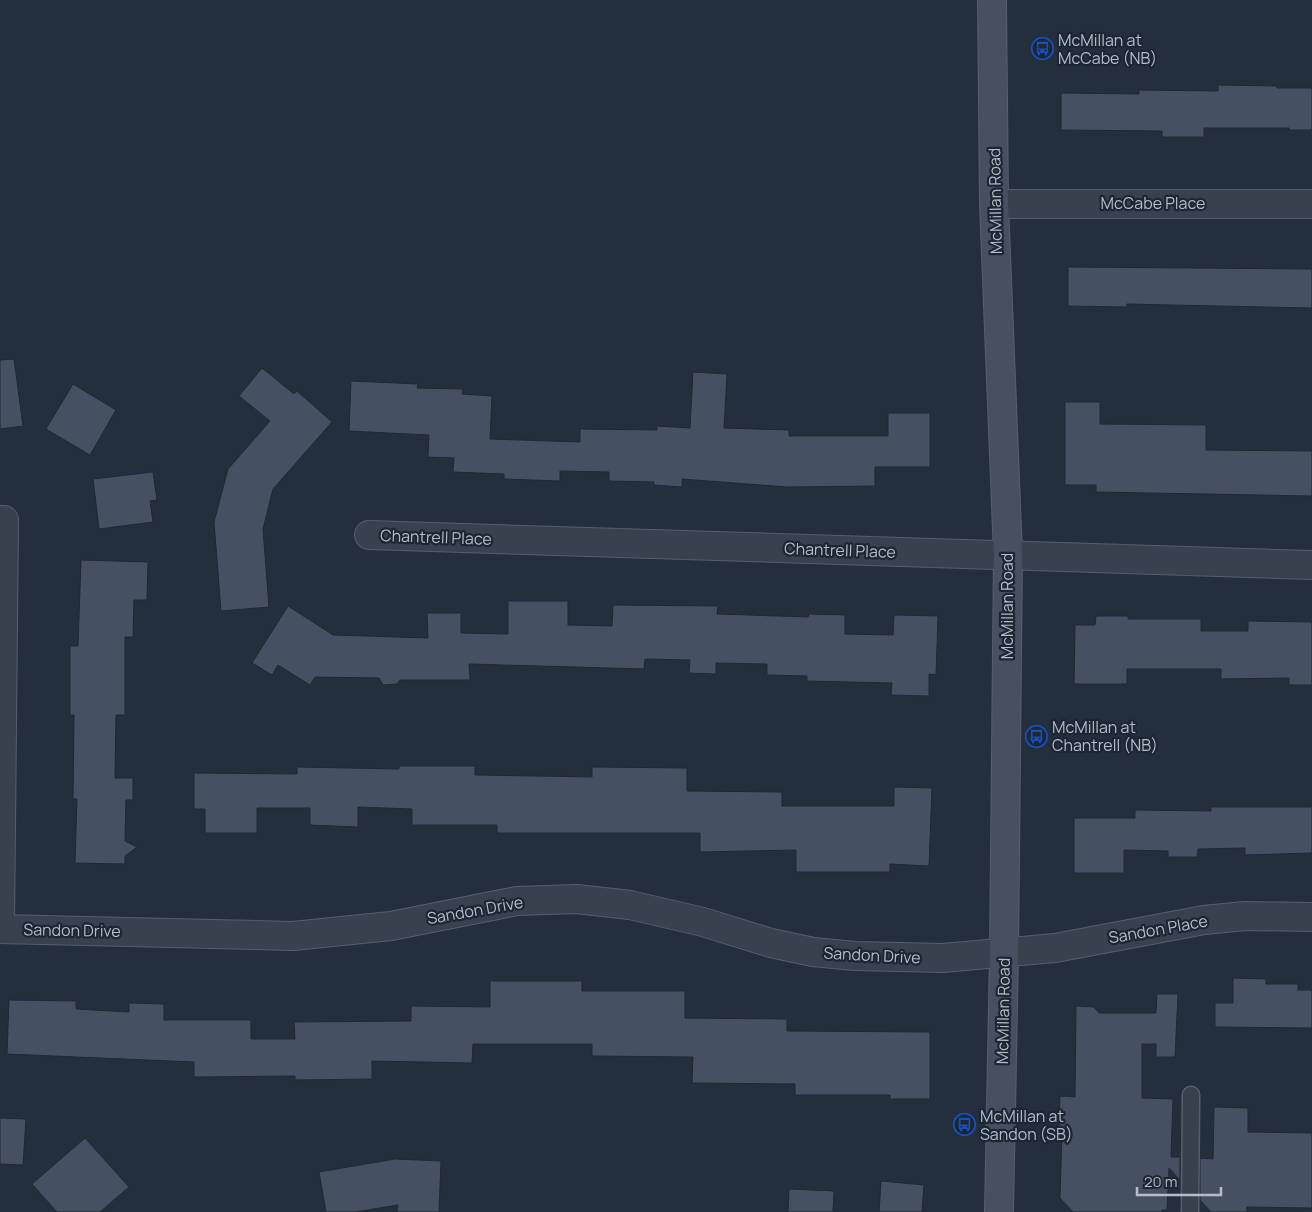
<svg xmlns="http://www.w3.org/2000/svg" width="1312" height="1212" font-family="Manrope,sans-serif">
  <style>
    .building { fill: #455162; stroke: #1f2835 }
    .lines { fill: none; stroke-linecap: round; stroke-linejoin: round }
    .lane-casing { stroke: #565f6c; stroke-width: 19 }
    .street-casing { stroke: #565f6c; stroke-width: 30 }
    .secondary-casing { stroke: #565f6c; stroke-width: 30 }
    .lane { stroke: #38414e; stroke-width: 16 }
    .street { stroke: #38414e; stroke-width: 28 }
    .secondary { stroke: #465061; stroke-width: 28 }
    .labels { text-anchor: middle; dominant-baseline: central; stroke-width: 4.5; stroke-linejoin: round; paint-order: stroke }
    .poi-label { font-size: 16px; fill: #b4bcc9; stroke: #1d2633; text-anchor: start }
    .street-label { font-size: 16px; fill: #b4bcc9; stroke: #1d2633 }
  </style>
  <rect width="100%" height="100%" fill="#242f3e"/>
  <!-- building -->
  <g class="building">
    <path d="M 1218,85 L 1277,86 L 1277,88 L 1312,88 L 1312,130 L 1289,130 L 1289,128 L 1204,128 L 1204,137 L 1162,137 L 1162,131 L 1061,130 L 1061,93 L 1139,94 L 1139,90 L 1218,91 Z"/>
    <path d="M 1068,267 L 1312,269 L 1312,308 L 1127,304 L 1127,307 L 1068,306 Z"/>
    <path d="M 14,359 L 23,426 L 0,429 L 0,360 Z"/>
    <path d="M 262,368 L 294,394 L 297,391 L 332,422 L 273,489 L 263,529 L 269,607 L 221,611 L 214,522 L 228,469 L 270,421 L 239,396 Z"/>
    <path d="M 693,372 L 727,374 L 724,428 L 789,430 L 789,436 L 888,436 L 888,413 L 930,413 L 930,467 L 875,467 L 875,486 L 787,487 L 682,479 L 682,487 L 654,485 L 654,482 L 609,481 L 609,472 L 560,471 L 560,481 L 504,479 L 504,474 L 453,472 L 454,458 L 428,457 L 429,435 L 349,431 L 351,381 L 418,384 L 417,388 L 463,389 L 462,394 L 492,396 L 490,439 L 580,442 L 580,429 L 657,430 L 657,426 L 690,428 Z"/>
    <path d="M 73,384 L 116,410 L 90,455 L 46,429 Z"/>
    <path d="M 1065,402 L 1100,402 L 1100,424 L 1206,425 L 1206,450 L 1312,451 L 1312,496 L 1096,492 L 1096,485 L 1065,485 Z"/>
    <path d="M 153,472 L 157,500 L 150,501 L 153,522 L 99,529 L 93,479 Z"/>
    <path d="M 81,560 L 148,562 L 147,600 L 134,600 L 133,637 L 125,637 L 125,715 L 116,715 L 115,778 L 133,778 L 133,800 L 126,800 L 125,841 L 137,847 L 125,856 L 125,864 L 75,863 L 77,799 L 73,799 L 74,715 L 70,715 L 70,646 L 78,646 Z"/>
    <path d="M 508,601 L 568,601 L 568,625 L 612,626 L 613,605 L 718,606 L 717,614 L 808,617 L 809,614 L 845,615 L 845,634 L 893,635 L 894,615 L 938,616 L 936,675 L 929,674 L 929,696 L 891,695 L 892,683 L 807,681 L 807,676 L 767,675 L 767,664 L 716,663 L 716,674 L 689,673 L 690,660 L 645,659 L 644,669 L 469,664 L 470,680 L 400,680 L 397,684 L 383,685 L 379,678 L 315,677 L 310,685 L 278,665 L 272,675 L 252,663 L 288,606 L 333,635 L 428,638 L 427,613 L 461,613 L 461,633 L 508,634 Z"/>
    <path d="M 1096,616 L 1128,616 L 1128,619 L 1201,619 L 1201,631 L 1248,631 L 1248,621 L 1312,622 L 1312,685 L 1289,685 L 1289,678 L 1221,679 L 1221,669 L 1127,669 L 1127,684 L 1074,684 L 1075,625 L 1095,625 Z"/>
    <path d="M 399,766 L 475,766 L 475,775 L 592,777 L 592,767 L 687,768 L 687,791 L 782,792 L 782,806 L 894,806 L 894,787 L 932,788 L 929,866 L 890,864 L 890,872 L 796,872 L 796,850 L 700,852 L 700,833 L 497,833 L 497,825 L 412,825 L 412,809 L 358,807 L 358,827 L 310,825 L 310,808 L 257,808 L 257,833 L 205,833 L 205,809 L 194,809 L 194,773 L 297,774 L 297,767 L 399,769 Z"/>
    <path d="M 1211,807 L 1312,807 L 1312,853 L 1245,855 L 1245,848 L 1198,849 L 1197,857 L 1168,857 L 1168,851 L 1124,850 L 1124,873 L 1074,873 L 1074,818 L 1135,818 L 1135,810 L 1211,811 Z"/>
    <path d="M 1233,978 L 1266,979 L 1266,984 L 1298,984 L 1298,990 L 1312,990 L 1312,1028 L 1215,1027 L 1215,1003 L 1233,1003 Z"/>
    <path d="M 490,981 L 582,981 L 582,991 L 685,991 L 685,1018 L 787,1019 L 787,1031 L 930,1032 L 930,1099 L 890,1099 L 890,1095 L 795,1095 L 795,1084 L 692,1083 L 693,1057 L 592,1056 L 592,1044 L 473,1044 L 472,1063 L 372,1061 L 372,1079 L 295,1080 L 295,1076 L 194,1077 L 194,1062 L 7,1054 L 9,1000 L 76,1001 L 76,1009 L 129,1012 L 129,1003 L 164,1004 L 164,1020 L 251,1020 L 251,1039 L 295,1039 L 294,1022 L 411,1021 L 411,1006 L 490,1007 Z"/>
    <path d="M 1157,994 L 1178,994 L 1175,1057 L 1156,1057 L 1156,1044 L 1142,1044 L 1142,1098 L 1173,1099 L 1171,1157 L 1180,1157 L 1180,1180 L 1169,1168 L 1167,1210 L 1162,1210 L 1162,1212 L 1073,1212 L 1060,1198 L 1062,1130 L 1059,1130 L 1060,1096 L 1075,1097 L 1076,1006 L 1094,1007 L 1099,1013 L 1156,1013 Z"/>
    <path d="M 1214,1107 L 1248,1108 L 1248,1132 L 1312,1133 L 1312,1208 L 1247,1207 L 1247,1212 L 1211,1212 L 1200,1200 L 1200,1158 L 1213,1159 Z"/>
    <path d="M 0,1118 L 26,1119 L 23,1165 L 0,1164 Z"/>
    <path d="M 85,1138 L 129,1187 L 100,1212 L 57,1212 L 32,1184 Z"/>
    <path d="M 395,1159 L 441,1161 L 439,1212 L 397,1212 L 398,1205 L 355,1212 L 326,1212 L 319,1172 Z"/>
    <path d="M 881,1181 L 924,1185 L 922,1212 L 879,1212 Z"/>
    <path d="M 789,1189 L 834,1191 L 833,1212 L 788,1212 Z"/>
  </g>
  <g class="lines">
    <defs>
      <path id="lane" d="M 1190,1212 L 1191,1095"/>
      <g id="street">
        <path d="M 994,204 L 1312,204"/>
        <path d="M 0,520 L 4,520 L 0,927"/>
        <path d="M 369,535 L 1312,565"/>
        <path d="M 0,929 L 293,936 L 391,926 L 517,901 L 576,899 L 630,905 L 703,922 L 771,943 L 813,952 L 855,956 L 943,958 L 1055,948 L 1204,920 L 1245,916 L 1312,917"/>
      </g>
      <path id="secondary" d="M 992,0 L 994,204 L 1008,555 L 1004,954 L 999,1212"/>
    </defs>
    <!-- lane casing -->
    <use href="#lane" class="lane-casing"/>
    <!-- street casing -->
    <use href="#street" class="street-casing"/>
    <!-- secondary casing -->
    <use href="#secondary" class="secondary-casing"/>
    <!-- lane -->
    <use href="#lane" class="lane"/>
    <!-- street -->
    <use href="#street" class="street"/>
    <!-- secondary -->
    <use href="#secondary" class="secondary"/>
  </g>
  <!-- icons -->
  <defs>
    <symbol id="bus-ring" viewBox="-11 -11 22 22"><circle r="9.5" fill="#1d2633" stroke="#1a4fb4" stroke-width="1.5"/><path d="M-5-6H5V4H4V6H2V4H-2V6H-4V4H-5ZM-3.5-4V0h7V-4ZM-3.5 1.2v1.5H-2V1.2ZM2 1.2v1.5H3.5V1.2Z" fill="#1a4fb4"/></symbol>
  </defs>
  <g fill-rule="evenodd">
    <use href="#bus-ring" x="1030" y="36" width="25" height="25"/>
    <use href="#bus-ring" x="1024" y="724" width="25" height="25"/>
    <use href="#bus-ring" x="952" y="1112" width="25" height="25"/>
  </g>
  <g class="labels">
    <!-- poi labels -->
    <g class="poi-label">
      <text x="1058" y="40">McMillan at<tspan x="1058" dy="18">McCabe (NB)</tspan></text>
      <text x="1052" y="727">McMillan at<tspan x="1052" dy="18">Chantrell (NB)</tspan></text>
      <text x="980" y="1116">McMillan at<tspan x="980" dy="18">Sandon (SB)</tspan></text>
    </g>
    <!-- street labels -->
    <g class="street-label">
      <text transform="translate(995 201) rotate(-91)">McMillan Road</text>
      <text x="1153" y="203">McCabe Place</text>
      <text transform="translate(436 537) rotate(2)">Chantrell Place</text>
      <text transform="translate(840 550) rotate(2)">Chantrell Place</text>
      <text transform="translate(1007 606) rotate(-90)">McMillan Road</text>
      <text transform="translate(475 910) rotate(-10)">Sandon Drive</text>
      <text transform="translate(1158 929) rotate(-10)">Sandon Place</text>
      <text transform="translate(72 930) rotate(1)">Sandon Drive</text>
      <text transform="translate(872 955) rotate(3)">Sandon Drive</text>
      <text transform="translate(1003 1011) rotate(-89)">McMillan Road</text>
    </g>
  </g>
  <!-- scale -->
  <path d="M1137 1187v8h84v-8" fill="none" stroke="#b4bcc9" stroke-width="2.5"/>
  <text x="1144" y="1187" font-size="15" fill="#b4bcc9" stroke="#1d2633" stroke-width="4" paint-order="stroke">20 m</text>
</svg>
